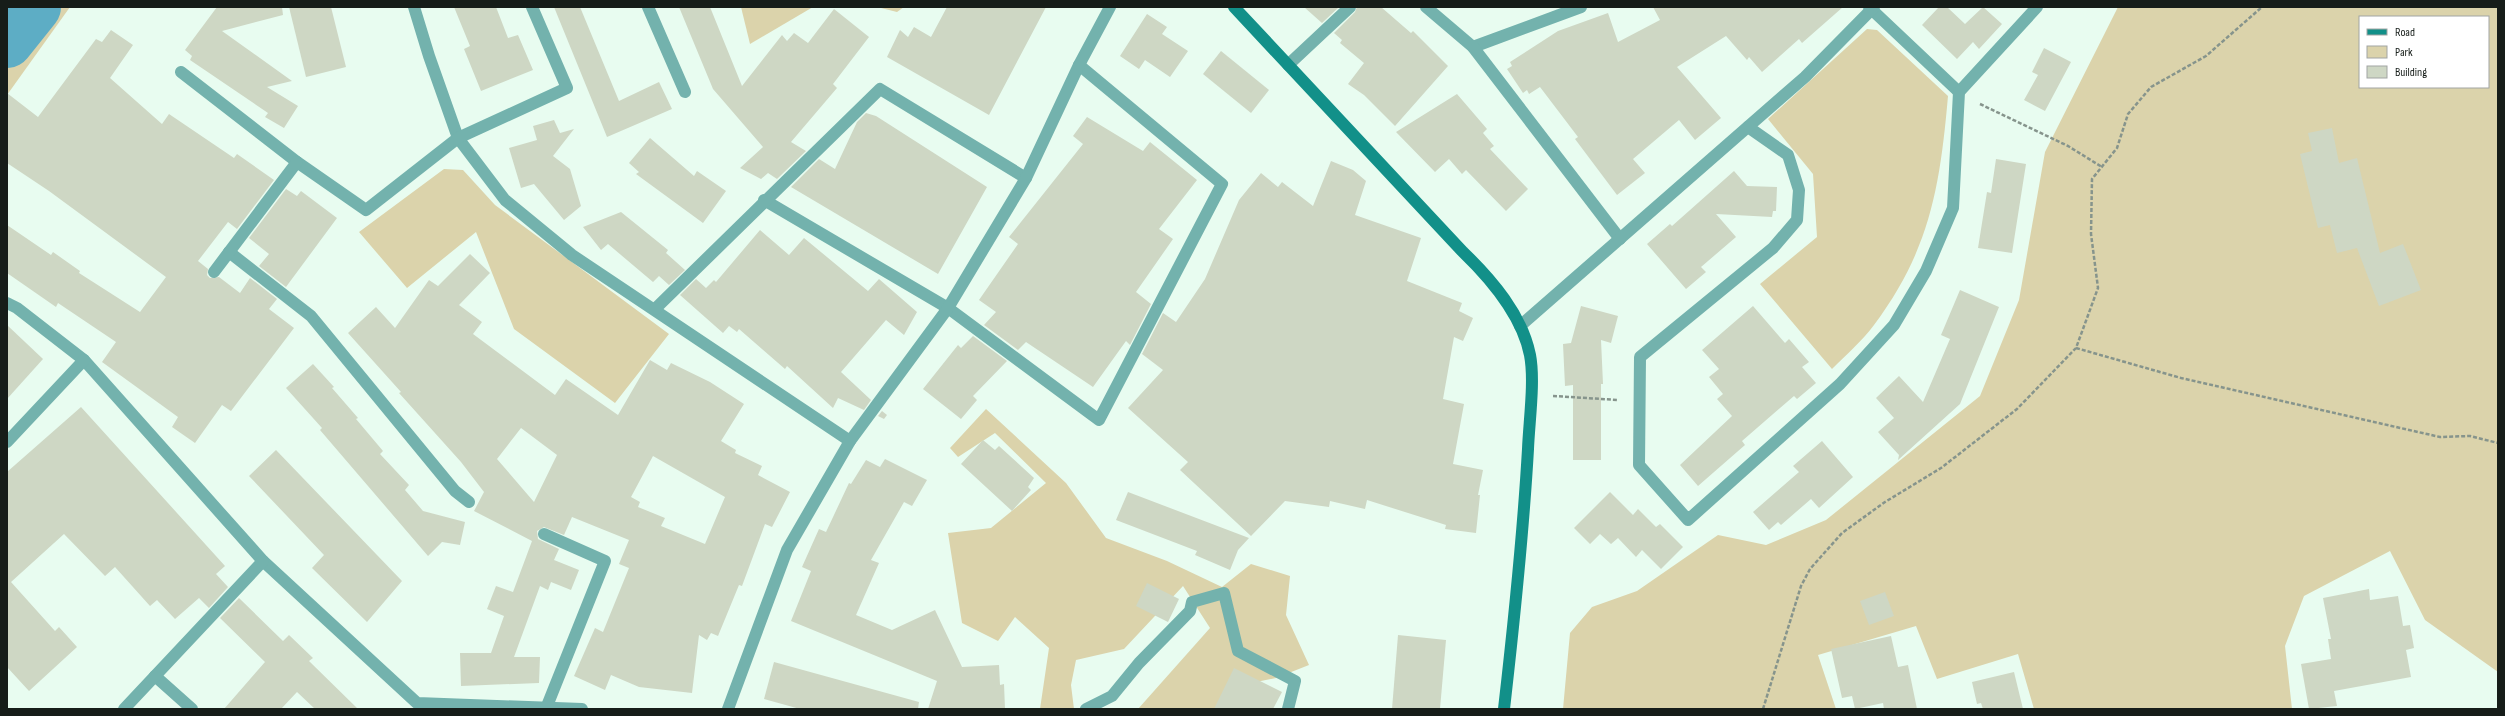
<svg xmlns="http://www.w3.org/2000/svg" width="2505" height="716" font-family="'Sofia Sans Condensed',sans-serif">
  <style>
    .green { fill: #dbd3ab; fill-rule: evenodd }
    .lines { fill: none; stroke-linecap: round; stroke-linejoin: round }
    .river { stroke: #5dadc5; stroke-width: 52 }
    .building { fill: #ced7c4; fill-rule: evenodd }
    .path { stroke: #86948c; stroke-width: 2.5; stroke-dasharray: 4 2; stroke-linecap: butt }
    .lane { stroke: #73b2ad; stroke-width: 12 }
    .street { stroke: #73b2ad; stroke-width: 12 }
    .secondary { stroke: #129089; stroke-width: 12 }
  </style>
  <rect width="100%" height="100%" fill="#e8fcf0"/>
  <!-- green -->
  <g class="green">
    <path d="M 39,7 L 70,7 L 7,95 L 7,48 Z"/>
    <path d="M 741,7 L 813,7 L 750,44 Z"/>
    <path d="M 877,7 L 904,7 L 897,12 Z"/>
    <path d="M 2118,7 L 2498,7 L 2498,672 L 2425,620 L 2390,551 L 2304,596 L 2285,646 L 2292,709 L 2034,709 L 2018,654 L 1937,679 L 1916,626 L 1818,655 L 1836,709 L 1563,709 L 1570,633 L 1592,607 L 1637,591 L 1718,535 L 1766,545 L 1826,520 L 1980,396 L 2019,300 L 2045,152 ZM 2360,17 L 2488,17 L 2488,87 L 2360,87 Z"/>
    <path d="M 1867,29 L 1877,30 L 1948,96 C 1940,187 1930,250 1874,325 C 1862,341 1846,355 1832,369 L 1760,284 L 1817,237 L 1813,174 L 1768,119 Z"/>
    <path d="M 444,169 L 463,170 L 495,205 L 669,334 L 615,403 L 514,329 L 476,232 L 407,288 L 359,232 Z"/>
    <path d="M 986,409 L 1066,483 L 1106,538 L 1167,561 L 1222,587 L 1251,564 L 1290,576 L 1286,615 L 1309,665 L 1276,678 L 1246,684 L 1216,709 L 1138,709 L 1210,628 L 1183,586 L 1124,649 L 1076,660 L 1071,685 L 1074,709 L 1040,709 L 1049,648 L 1015,617 L 998,641 L 962,623 L 948,533 L 991,528 L 1046,483 L 995,433 L 958,457 L 950,448 Z"/>
  </g>
  <g class="lines">
    <!-- river -->
    <path class="river" d="M 7,42 L 35,7"/>
  </g>
  <!-- building -->
  <g class="building">
    <path d="M 217,7 L 282,7 L 283,15 L 222,31 L 292,81 L 267,87 L 298,106 L 284,128 L 265,117 L 268,113 L 190,60 L 192,56 L 185,50 Z"/>
    <path d="M 289,7 L 331,7 L 346,67 L 306,77 Z"/>
    <path d="M 454,7 L 496,7 L 508,38 L 518,35 L 533,70 L 481,91 L 464,49 L 470,46 Z"/>
    <path d="M 554,7 L 580,7 L 619,101 L 659,82 L 672,109 L 607,137 Z"/>
    <path d="M 679,7 L 710,7 L 742,86 L 782,35 L 787,41 L 794,33 L 808,43 L 834,9 L 869,37 L 833,84 L 837,88 L 791,142 L 806,151 L 777,179 L 768,173 L 761,179 L 740,168 L 763,147 L 713,89 Z"/>
    <path d="M 947,7 L 1046,7 L 989,115 L 887,57 L 900,30 L 908,37 L 914,27 L 931,37 Z"/>
    <path d="M 1304,7 L 1339,7 L 1322,23 Z"/>
    <path d="M 1357,7 L 1381,7 L 1411,33 L 1413,31 L 1448,66 L 1395,126 L 1364,95 L 1348,84 L 1364,63 L 1340,43 L 1342,40 L 1334,33 L 1355,12 Z"/>
    <path d="M 1653,7 L 1843,7 L 1802,43 L 1799,39 L 1762,72 L 1749,57 L 1747,60 L 1726,36 L 1677,67 L 1721,118 L 1695,140 L 1679,120 L 1633,159 L 1645,173 L 1617,195 L 1575,139 L 1578,137 L 1540,87 L 1529,94 L 1527,90 L 1523,93 L 1507,69 L 1512,66 L 1510,62 L 1558,31 L 1608,13 L 1618,42 L 1660,20 Z"/>
    <path d="M 1939,7 L 1947,7 L 1965,24 L 1983,7 L 2002,24 L 1979,49 L 1973,42 L 1957,59 L 1922,25 Z"/>
    <path d="M 1147,14 L 1167,27 L 1162,34 L 1188,51 L 1170,77 L 1145,60 L 1139,69 L 1120,56 Z"/>
    <path d="M 111,30 L 133,45 L 110,78 L 162,124 L 169,114 L 234,158 L 237,154 L 274,180 L 237,229 L 228,222 L 198,261 L 208,269 L 207,275 L 210,278 L 219,277 L 240,293 L 250,278 L 277,299 L 269,309 L 294,328 L 231,411 L 222,405 L 195,443 L 172,427 L 178,417 L 102,362 L 116,342 L 58,303 L 56,307 L 7,273 L 7,225 L 51,255 L 53,252 L 80,271 L 79,273 L 140,312 L 166,277 L 49,191 L 7,163 L 7,93 L 38,117 L 96,39 L 102,42 Z"/>
    <path d="M 2044,48 L 2071,62 L 2045,111 L 2024,100 L 2038,75 L 2032,72 Z"/>
    <path d="M 1221,51 L 1269,90 L 1251,113 L 1203,74 Z"/>
    <path d="M 1457,94 L 1487,129 L 1483,133 L 1494,146 L 1490,149 L 1528,189 L 1506,211 L 1466,170 L 1462,174 L 1449,159 L 1435,172 L 1396,132 Z"/>
    <path d="M 866,113 L 876,116 L 987,187 L 938,274 L 791,187 L 819,159 L 835,169 L 857,122 Z"/>
    <path d="M 1087,117 L 1143,151 L 1150,142 L 1197,180 L 1159,229 L 1173,239 L 1136,292 L 1151,304 L 1130,345 L 1126,341 L 1093,387 L 1026,342 L 1018,350 L 984,325 L 996,312 L 979,300 L 1018,244 L 1009,237 L 1083,144 L 1073,136 Z"/>
    <path d="M 554,120 L 560,133 L 574,129 L 553,156 L 570,169 L 581,206 L 564,220 L 534,184 L 521,188 L 509,148 L 537,140 L 533,126 Z"/>
    <path d="M 2332,128 L 2339,163 L 2357,158 L 2380,253 L 2403,244 L 2421,290 L 2379,306 L 2357,248 L 2337,253 L 2330,225 L 2318,228 L 2300,154 L 2312,151 L 2308,133 Z"/>
    <path d="M 650,138 L 694,176 L 697,171 L 726,191 L 703,223 L 636,174 L 639,172 L 629,163 Z"/>
    <path d="M 1996,159 L 2026,164 L 2012,253 L 1978,248 L 1987,192 L 1991,193 Z"/>
    <path d="M 1331,161 L 1353,170 L 1366,181 L 1355,215 L 1421,238 L 1407,281 L 1462,303 L 1459,311 L 1473,318 L 1463,341 L 1454,337 L 1443,399 L 1464,404 L 1453,464 L 1483,470 L 1478,495 L 1480,495 L 1476,533 L 1445,529 L 1446,525 L 1367,500 L 1365,509 L 1330,501 L 1329,507 L 1285,501 L 1251,536 L 1180,470 L 1188,462 L 1128,408 L 1163,370 L 1142,354 L 1163,313 L 1176,322 L 1205,279 L 1239,200 L 1261,173 L 1278,187 L 1282,182 L 1313,206 Z"/>
    <path d="M 1734,171 L 1747,186 L 1777,187 L 1776,211 L 1773,211 L 1772,217 L 1716,214 L 1736,237 L 1701,267 L 1706,272 L 1686,289 L 1647,244 L 1670,224 L 1672,226 Z"/>
    <path d="M 286,189 L 297,196 L 301,191 L 337,218 L 286,287 L 259,266 L 269,254 L 249,238 Z"/>
    <path d="M 621,212 L 668,250 L 666,253 L 685,270 L 669,285 L 659,276 L 653,282 L 608,244 L 601,250 L 583,227 Z"/>
    <path d="M 760,230 L 789,255 L 804,238 L 868,291 L 879,279 L 917,312 L 904,335 L 886,320 L 841,372 L 871,400 L 864,410 L 838,398 L 833,408 L 787,366 L 785,369 L 739,329 L 737,332 L 729,326 L 723,333 L 680,295 L 696,279 L 706,288 L 714,280 L 716,282 Z"/>
    <path d="M 470,254 L 490,273 L 459,305 L 482,322 L 473,334 L 555,395 L 566,379 L 618,415 L 650,360 L 667,370 L 671,363 L 710,382 L 744,404 L 721,441 L 736,450 L 735,453 L 762,466 L 758,475 L 790,492 L 772,527 L 765,524 L 742,586 L 739,585 L 718,636 L 711,633 L 707,640 L 699,635 L 692,693 L 639,687 L 611,675 L 605,690 L 574,676 L 595,628 L 603,632 L 629,568 L 619,564 L 629,540 L 572,517 L 564,535 L 544,527 L 537,531 L 538,539 L 559,549 L 554,560 L 579,570 L 571,590 L 551,582 L 548,590 L 540,586 L 514,657 L 540,657 L 539,683 L 461,686 L 460,653 L 491,653 L 504,616 L 487,609 L 496,586 L 513,592 L 532,541 L 474,511 L 484,492 L 461,462 L 399,393 L 401,392 L 348,333 L 376,307 L 395,328 L 429,280 L 438,286 ZM 521,428 L 557,455 L 534,502 L 497,459 ZM 653,456 L 725,497 L 705,544 L 661,526 L 665,518 L 638,507 L 640,502 L 631,497 Z"/>
    <path d="M 1960,290 L 1999,307 L 1960,404 L 1898,460 L 1899,455 L 1878,432 L 1894,418 L 1876,398 L 1899,376 L 1923,402 L 1950,339 L 1941,335 Z"/>
    <path d="M 1581,306 L 1618,316 L 1611,343 L 1601,340 L 1603,384 L 1601,384 L 1601,460 L 1573,460 L 1573,385 L 1565,386 L 1563,344 L 1571,343 Z"/>
    <path d="M 1753,306 L 1785,343 L 1789,339 L 1809,362 L 1802,367 L 1816,383 L 1797,399 L 1794,396 L 1742,441 L 1745,445 L 1698,486 L 1680,465 L 1732,416 L 1717,399 L 1723,394 L 1709,377 L 1719,369 L 1702,350 Z"/>
    <path d="M 7,325 L 43,359 L 7,399 Z"/>
    <path d="M 973,336 L 1007,361 L 973,396 L 977,400 L 961,419 L 923,389 L 958,345 L 961,348 Z"/>
    <path d="M 313,364 L 334,387 L 332,388 L 358,418 L 356,419 L 383,451 L 380,454 L 409,485 L 405,490 L 423,511 L 465,522 L 460,545 L 442,542 L 428,556 L 320,430 L 322,428 L 286,388 Z"/>
    <path d="M 81,407 L 225,566 L 216,574 L 228,587 L 209,608 L 199,598 L 175,619 L 157,600 L 150,606 L 115,567 L 105,576 L 64,534 L 11,582 L 55,631 L 59,627 L 77,647 L 29,691 L 7,667 L 7,472 Z"/>
    <path d="M 882,411 L 887,415 L 884,419 L 878,416 Z"/>
    <path d="M 983,440 L 995,450 L 999,446 L 1034,478 L 1028,487 L 1031,490 L 1012,511 L 961,464 Z"/>
    <path d="M 1822,441 L 1853,477 L 1819,508 L 1811,499 L 1781,525 L 1778,522 L 1769,530 L 1753,512 L 1799,472 L 1793,466 Z"/>
    <path d="M 276,450 L 402,581 L 367,622 L 312,568 L 324,555 L 249,476 Z"/>
    <path d="M 885,459 L 927,480 L 912,506 L 904,502 L 871,560 L 879,563 L 856,615 L 892,630 L 935,610 L 962,667 L 999,665 L 1000,685 L 1004,684 L 1005,709 L 928,709 L 937,681 L 791,621 L 811,571 L 802,567 L 819,529 L 826,532 L 849,483 L 851,484 L 866,460 L 880,467 Z"/>
    <path d="M 1128,492 L 1249,538 L 1238,550 L 1230,570 L 1195,555 L 1197,551 L 1116,520 Z"/>
    <path d="M 1610,492 L 1633,515 L 1638,509 L 1656,527 L 1660,524 L 1683,547 L 1661,569 L 1642,550 L 1636,557 L 1618,538 L 1611,544 L 1600,534 L 1590,544 L 1574,528 Z"/>
    <path d="M 1147,583 L 1179,599 L 1168,622 L 1136,606 Z"/>
    <path d="M 2369,589 L 2370,600 L 2398,596 L 2403,626 L 2410,625 L 2414,648 L 2406,650 L 2411,677 L 2334,691 L 2337,706 L 2309,709 L 2301,664 L 2331,659 L 2328,639 L 2331,639 L 2323,598 Z"/>
    <path d="M 1885,592 L 1894,616 L 1869,625 L 1860,601 Z"/>
    <path d="M 239,598 L 283,641 L 289,635 L 313,658 L 309,661 L 358,709 L 315,709 L 297,692 L 281,709 L 224,709 L 265,662 L 220,618 Z"/>
    <path d="M 1398,635 L 1446,640 L 1440,709 L 1392,709 Z"/>
    <path d="M 1891,636 L 1898,667 L 1908,665 L 1917,709 L 1884,709 L 1883,703 L 1855,709 L 1852,696 L 1842,698 L 1831,649 Z"/>
    <path d="M 774,662 L 919,702 L 918,709 L 800,709 L 764,699 Z"/>
    <path d="M 1234,668 L 1282,692 L 1273,709 L 1214,709 Z"/>
    <path d="M 2014,672 L 2023,709 L 1983,709 L 1981,703 L 1977,704 L 1972,682 Z"/>
  </g>
  <g class="lines">
    <!-- path -->
    <g class="path">
      <path d="M 1980,104 L 2068,146 L 2102,167"/>
      <path d="M 2076,348 L 2181,378 L 2440,437 L 2470,436 L 2498,443"/>
      <path d="M 1553,396 L 1618,400"/>
      <path d="M 1763,709 L 1801,586 L 1810,569 L 1842,533 L 1885,502 L 1941,468 L 2017,409 L 2076,348 L 2098,288 L 2091,234 L 2092,179 L 2117,148 L 2128,114 L 2151,87 L 2206,56 L 2262,7"/>
    </g>
    <!-- lane -->
    <g class="lane">
      <path d="M 1473,47 L 1581,7"/>
      <path d="M 1086,709 L 1112,696 L 1139,663 L 1190,611 L 1192,602 L 1224,593 L 1238,651 L 1295,681 L 1288,709"/>
    </g>
    <!-- street -->
    <g class="street">
      <path d="M 414,7 L 429,56 L 458,138 L 505,200 L 572,255 L 850,441"/>
      <path d="M 648,7 L 685,92"/>
      <path d="M 1426,7 L 1473,47 L 1620,239"/>
      <path d="M 1869,7 L 1959,92"/>
      <path d="M 1288,65 L 1350,7"/>
      <path d="M 181,72 L 297,162 L 366,210 L 458,138 L 567,88 L 532,7"/>
      <path d="M 1748,127 L 1788,155 L 1799,190 L 1797,220 L 1773,248 L 1640,357 L 1639,465 L 1688,520 L 1840,384 L 1894,325 L 1926,271 L 1953,208 L 1959,92 L 2037,7"/>
      <path d="M 764,200 L 948,308 L 1099,420 L 1222,184 L 1079,65"/>
      <path d="M 229,252 L 311,316 L 455,491 L 469,502"/>
      <path d="M 214,272 L 297,162"/>
      <path d="M 7,303 L 17,308 L 84,360 L 263,561 L 417,703 L 582,709"/>
      <path d="M 655,309 L 880,89 L 1026,178"/>
      <path d="M 1520,326 L 1805,77 L 1874,7"/>
      <path d="M 7,442 L 84,360"/>
      <path d="M 544,534 L 605,561 L 547,706"/>
      <path d="M 155,676 L 192,709"/>
      <path d="M 124,709 L 263,561"/>
      <path d="M 728,709 L 787,550 L 850,441 L 948,308 L 1026,178 L 1079,65 L 1110,7"/>
    </g>
    <!-- secondary -->
    <path class="secondary" d="M 1234,7 L 1463,252 C 1492,280 1522,315 1530,355 C 1535,381 1529,422 1528,449 C 1523,536 1514,622 1504,709"/>
  </g>
  <!-- border -->
  <rect width="2505" height="716" fill="none" stroke="#161d19" stroke-width="16"/>
  <!-- legend -->
  <rect x="2359" y="16" width="130" height="72" fill="#ffffff" stroke="#a2a5a3"/>
  <rect x="2367" y="29" width="20" height="6" fill="#129089" stroke="#a2a5a3"/>
  <text x="2395" y="36" font-size="12" fill="#161d19">Road</text>
  <rect x="2367" y="46" width="20" height="12" fill="#dbd3ab" stroke="#a2a5a3"/>
  <text x="2395" y="56" font-size="12" fill="#161d19">Park</text>
  <rect x="2367" y="66" width="20" height="12" fill="#ced7c4" stroke="#a2a5a3"/>
  <text x="2395" y="76" font-size="12" fill="#161d19">Building</text>
</svg>
